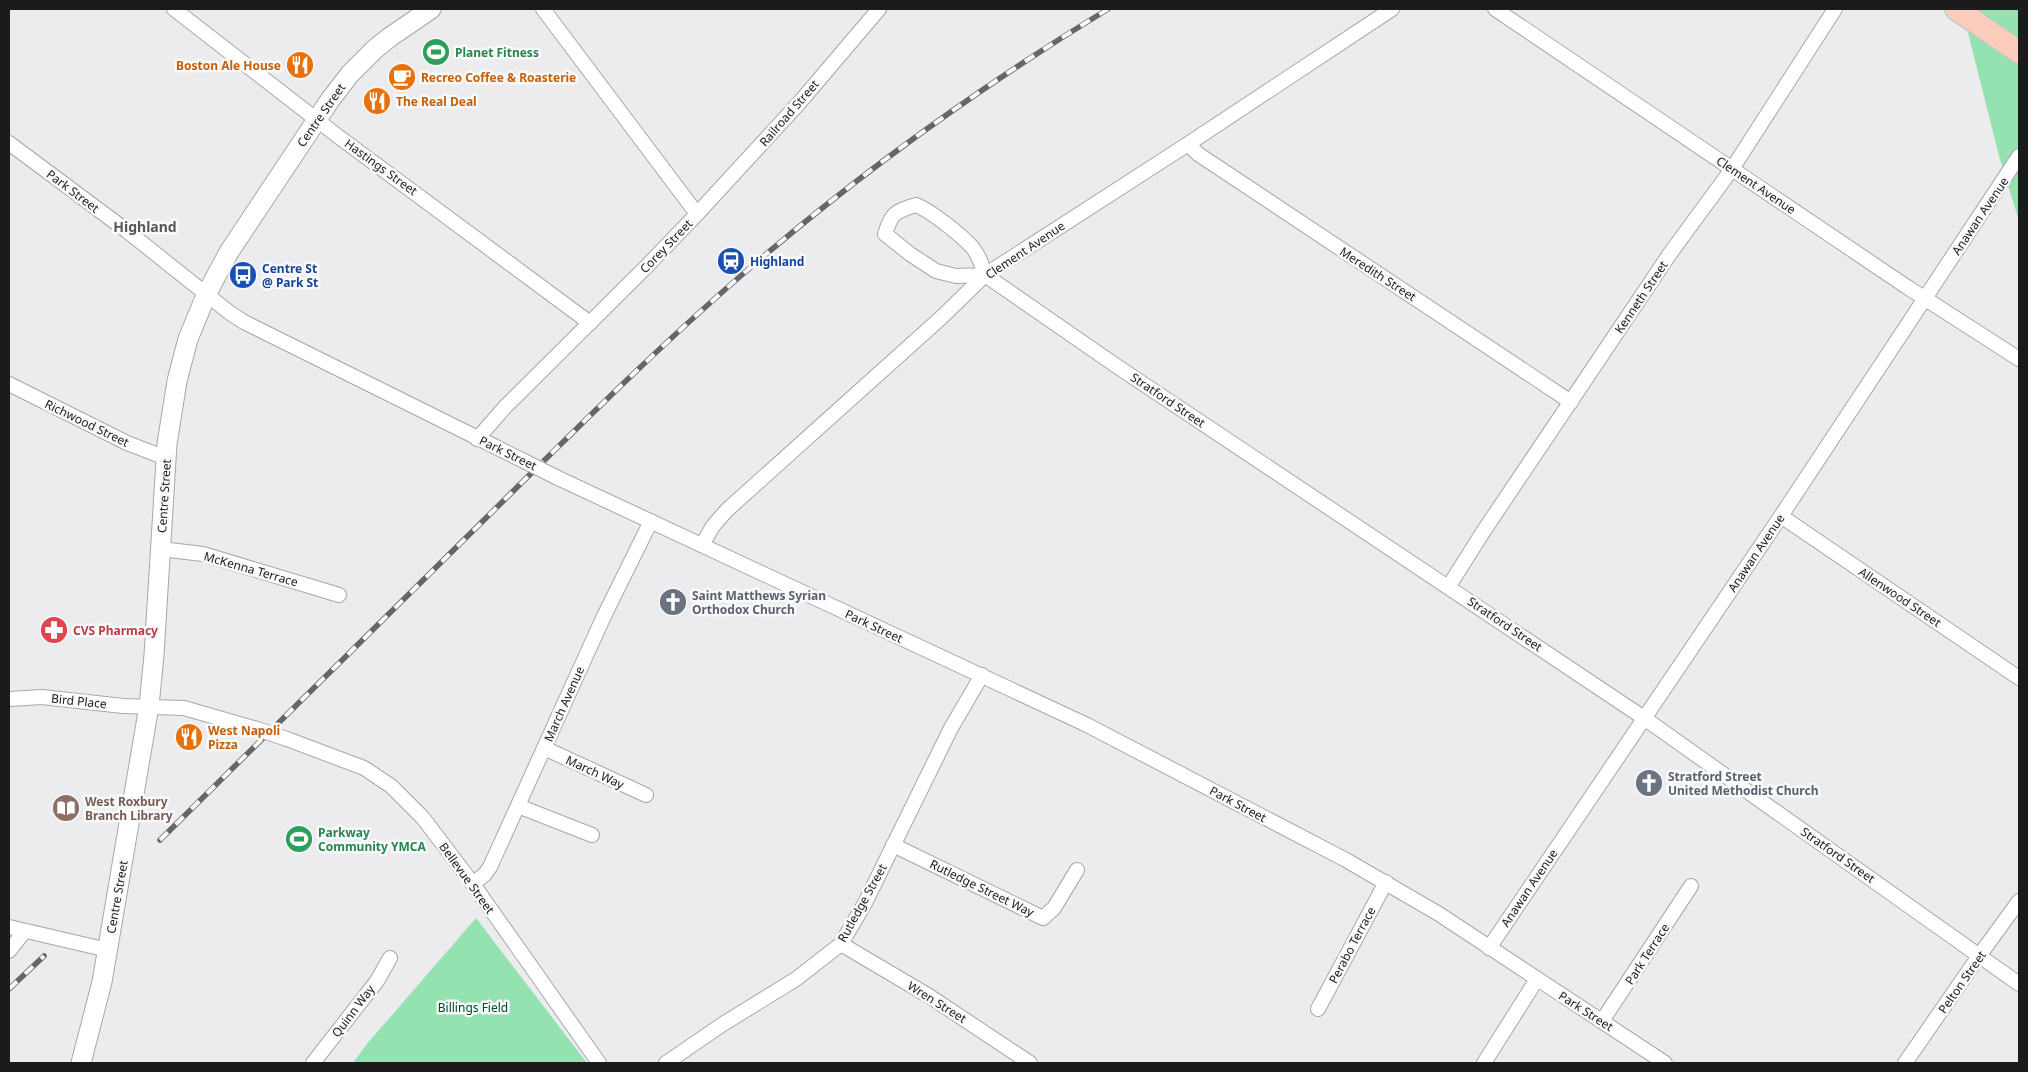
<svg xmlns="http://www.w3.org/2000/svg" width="2028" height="1072" font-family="'Noto Sans',sans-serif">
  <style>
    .green { fill: #95e2b1 }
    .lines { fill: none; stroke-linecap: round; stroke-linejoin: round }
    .minor-casing { stroke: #a6a7a9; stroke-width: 16 }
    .secondary-casing { stroke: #a6a7a9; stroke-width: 21 }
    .primary-casing { stroke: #c8c8c9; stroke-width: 24 }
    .minor { stroke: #fff; stroke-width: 14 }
    .secondary { stroke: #fff; stroke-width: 19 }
    .primary { stroke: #fccdbc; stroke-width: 21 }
    .rail-casing { stroke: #666667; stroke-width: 5.5 }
    .rail { stroke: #f9fafc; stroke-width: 4; stroke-dasharray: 11; stroke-linecap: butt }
    .minor-bridge-casing { stroke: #a6a7a9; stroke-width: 16; stroke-linecap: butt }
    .minor-bridge { stroke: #fff; stroke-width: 14 }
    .labels { text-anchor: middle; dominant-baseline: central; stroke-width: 5; stroke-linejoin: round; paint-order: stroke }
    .leisure-label { font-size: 12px; font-weight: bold; fill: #27864d; stroke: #f9fafc; text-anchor: start }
    .food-label { font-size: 12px; font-weight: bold; fill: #c56008; stroke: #f9fafc; text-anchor: start }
    .street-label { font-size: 12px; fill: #1b1b1c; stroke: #f9fafc }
    .transit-label { font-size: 12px; font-weight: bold; fill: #164399; stroke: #f9fafc; text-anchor: start }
    .worship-label { font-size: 12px; font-weight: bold; fill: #5b616d; stroke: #f9fafc; text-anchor: start }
    .health-label { font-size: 12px; font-weight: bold; fill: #be3a42; stroke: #f9fafc; text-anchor: start }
    .education-label { font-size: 12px; font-weight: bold; fill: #785e54; stroke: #f9fafc; text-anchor: start }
    .park-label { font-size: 12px; fill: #004826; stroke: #f9fafc }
    .neighbourhood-label { font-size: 14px; font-weight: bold; fill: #565759; stroke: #f9fafc }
  </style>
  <rect width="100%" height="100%" fill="#ececef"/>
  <!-- green -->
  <g class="green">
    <path d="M 1962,9 L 2019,9 L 2019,221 L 1999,156 Z"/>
    <path d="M 476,918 L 587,1063 L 353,1063 L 366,1045 Z"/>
  </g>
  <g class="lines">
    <defs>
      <g id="minor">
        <path d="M 174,9 L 339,137 L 590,323"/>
        <path d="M 1495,9 L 1907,287 L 2019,359"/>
        <path d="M 9,143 L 127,231 L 230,313 L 244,322 L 524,461"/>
        <path d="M 1188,144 L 1198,154 L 1571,402"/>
        <path d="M 697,214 L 800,102 L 879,9"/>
        <path d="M 985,275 C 982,265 979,255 972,247 C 960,234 931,211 916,205 C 895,212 892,212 885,234 L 910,254 L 936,271 L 956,276 L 985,275 L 1118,367 L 1644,718 L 2019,984"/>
        <path d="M 9,384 L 127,443 L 166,458"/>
        <path d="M 477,439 L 505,407 L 646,267 L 697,214 L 543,9"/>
        <path d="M 560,479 L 1087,725 L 1346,860 L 1439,914 L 1665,1063"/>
        <path d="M 1781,516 L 2019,678"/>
        <path d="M 702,545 L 713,526 L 727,510 L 943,316 L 985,275 L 1188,144 L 1392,9"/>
        <path d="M 161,549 L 203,554 L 339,595"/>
        <path d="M 1449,586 L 1483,532 L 1669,255 L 1732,169 L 1835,9"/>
        <path d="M 9,699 L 42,697 L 123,706 L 184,708 L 257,729"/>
        <path d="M 287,739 L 364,768 L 391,786 L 423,818 L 473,884 L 599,1063"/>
        <path d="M 544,748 L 646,795"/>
        <path d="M 518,806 L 592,835"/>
        <path d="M 893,845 L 1043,918 L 1054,908 L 1077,870"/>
        <path d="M 473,884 L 485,874 L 490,867 L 604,616 L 651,521"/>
        <path d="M 9,927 L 108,950"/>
        <path d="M 841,944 L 929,996 L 1030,1063"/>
        <path d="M 1489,948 L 1781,516 L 2019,156"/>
        <path d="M 9,951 L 24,932"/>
        <path d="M 1318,1009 L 1386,882"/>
        <path d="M 1602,1021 L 1691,886"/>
        <path d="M 313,1063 L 377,981 L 390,958"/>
        <path d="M 666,1063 L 723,1024 L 796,979 L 841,944 L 865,903 L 951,728 L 982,675"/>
        <path d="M 1484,1063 L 1537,979"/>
        <path d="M 1905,1063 L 1979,956 L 2019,901"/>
      </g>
      <path id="secondary" d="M 81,1063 L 102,982 L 149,706 L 154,655 L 167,444 L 177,381 L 188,339 L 207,293 L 229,252 L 330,100 L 350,74 L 375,49 L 390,37 L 431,9"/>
      <path id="primary" d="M 1956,9 L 2019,52"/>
    </defs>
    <!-- minor casing -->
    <use href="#minor" class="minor-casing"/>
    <!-- secondary casing -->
    <use href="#secondary" class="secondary-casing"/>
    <!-- primary casing -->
    <use href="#primary" class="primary-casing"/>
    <!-- minor -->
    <use href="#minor" class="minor"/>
    <!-- secondary -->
    <use href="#secondary" class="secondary"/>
    <!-- primary -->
    <use href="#primary" class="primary"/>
    <defs>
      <g id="rail">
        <path d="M 160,840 C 270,731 380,623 490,514 C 577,428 664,341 758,261 C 867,168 985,84 1108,9"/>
        <path d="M 9,989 L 44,956"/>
      </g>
    </defs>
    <!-- rail casing -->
    <use href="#rail" class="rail-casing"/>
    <!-- rail -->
    <use href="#rail" class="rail"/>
    <defs>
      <g id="minor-bridge">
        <path d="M 524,461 L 560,479"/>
        <path d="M 257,729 L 287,739"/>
      </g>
    </defs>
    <!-- minor-bridge casing -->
    <use href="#minor-bridge" class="minor-bridge-casing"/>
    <!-- minor-bridge -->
    <use href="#minor-bridge" class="minor-bridge"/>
  </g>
  <!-- icons -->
  <defs>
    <symbol id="stadium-disc" viewBox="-11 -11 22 22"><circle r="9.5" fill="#2e9e5b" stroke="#f9fafc"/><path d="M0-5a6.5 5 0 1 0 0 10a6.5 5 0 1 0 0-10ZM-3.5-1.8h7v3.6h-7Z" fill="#fff"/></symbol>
    <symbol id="restaurant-disc" viewBox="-11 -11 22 22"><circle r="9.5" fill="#e8710a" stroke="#f9fafc"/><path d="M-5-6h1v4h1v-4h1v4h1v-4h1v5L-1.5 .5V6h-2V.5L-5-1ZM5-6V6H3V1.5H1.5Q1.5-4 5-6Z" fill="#fff"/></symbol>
    <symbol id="cafe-disc" viewBox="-11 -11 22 22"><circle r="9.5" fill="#e8710a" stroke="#f9fafc"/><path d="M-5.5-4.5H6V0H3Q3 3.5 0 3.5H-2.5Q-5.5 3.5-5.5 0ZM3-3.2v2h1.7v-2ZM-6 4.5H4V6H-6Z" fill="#fff"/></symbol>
    <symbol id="station-disc" viewBox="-11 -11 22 22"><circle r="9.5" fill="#1a4fb4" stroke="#f9fafc"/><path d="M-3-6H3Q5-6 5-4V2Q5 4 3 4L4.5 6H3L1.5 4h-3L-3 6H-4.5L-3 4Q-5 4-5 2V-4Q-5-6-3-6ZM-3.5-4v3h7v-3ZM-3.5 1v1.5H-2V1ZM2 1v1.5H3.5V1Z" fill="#fff"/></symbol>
    <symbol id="bus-disc" viewBox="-11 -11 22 22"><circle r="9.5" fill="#1a4fb4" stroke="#f9fafc"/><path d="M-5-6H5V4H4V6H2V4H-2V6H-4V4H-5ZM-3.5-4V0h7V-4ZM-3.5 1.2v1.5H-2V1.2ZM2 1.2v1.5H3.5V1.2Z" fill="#fff"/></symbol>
    <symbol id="church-disc" viewBox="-11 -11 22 22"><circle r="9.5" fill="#6b7280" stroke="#f9fafc"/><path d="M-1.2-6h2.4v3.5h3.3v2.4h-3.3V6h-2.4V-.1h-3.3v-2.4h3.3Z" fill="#fff"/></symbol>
    <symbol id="pharmacy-disc" viewBox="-11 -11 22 22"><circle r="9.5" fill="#e0444e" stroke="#f9fafc"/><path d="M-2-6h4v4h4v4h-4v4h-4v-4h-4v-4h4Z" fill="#fff"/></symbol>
    <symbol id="library-disc" viewBox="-11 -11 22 22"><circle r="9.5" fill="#8d6e63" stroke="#f9fafc"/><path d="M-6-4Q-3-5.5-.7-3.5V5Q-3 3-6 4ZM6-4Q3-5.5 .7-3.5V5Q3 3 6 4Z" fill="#fff"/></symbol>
  </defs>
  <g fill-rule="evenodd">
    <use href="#stadium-disc" x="420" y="36" width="32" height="32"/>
    <use href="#restaurant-disc" x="284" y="49" width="32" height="32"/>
    <use href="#cafe-disc" x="386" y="61" width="32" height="32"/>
    <use href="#restaurant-disc" x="361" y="85" width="32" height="32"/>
    <use href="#station-disc" x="715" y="245" width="32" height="32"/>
    <use href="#bus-disc" x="227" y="259" width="32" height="32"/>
    <use href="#church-disc" x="657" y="586" width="32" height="32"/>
    <use href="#pharmacy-disc" x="38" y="614" width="32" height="32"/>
    <use href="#restaurant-disc" x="173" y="721" width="32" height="32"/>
    <use href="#church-disc" x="1633" y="767" width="32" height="32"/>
    <use href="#library-disc" x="50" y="792" width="32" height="32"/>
    <use href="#stadium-disc" x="283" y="823" width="32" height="32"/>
  </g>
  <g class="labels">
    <!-- leisure labels -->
    <g class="leisure-label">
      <text x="455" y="52">Planet Fitness</text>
      <text x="318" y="832">Parkway<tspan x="318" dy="14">Community YMCA</tspan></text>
    </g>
    <!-- food labels -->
    <g class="food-label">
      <text x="281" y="65" text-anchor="end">Boston Ale House</text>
      <text x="421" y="77">Recreo Coffee &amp; Roasterie</text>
      <text x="396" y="101">The Real Deal</text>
      <text x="208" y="730">West Napoli<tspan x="208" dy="14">Pizza</tspan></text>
    </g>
    <!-- street labels -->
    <g class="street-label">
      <text transform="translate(789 113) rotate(-49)">Railroad Street</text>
      <text transform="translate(321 115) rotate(-55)">Centre Street</text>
      <text transform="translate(381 167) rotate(36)">Hastings Street</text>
      <text transform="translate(1756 185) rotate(34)">Clement Avenue</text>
      <text transform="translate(73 191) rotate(37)">Park Street</text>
      <text transform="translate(1980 216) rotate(-56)">Anawan Avenue</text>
      <text transform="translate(666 246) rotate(-46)">Corey Street</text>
      <text transform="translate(1025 250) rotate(-34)">Clement Avenue</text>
      <text transform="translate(1378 274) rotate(33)">Meredith Street</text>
      <text transform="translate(1641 297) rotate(-56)">Kenneth Street</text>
      <text transform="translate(1168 400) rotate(34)">Stratford Street</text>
      <text transform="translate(87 423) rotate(26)">Richwood Street</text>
      <text transform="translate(508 453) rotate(26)">Park Street</text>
      <text transform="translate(164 496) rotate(-86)">Centre Street</text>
      <text transform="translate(1756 553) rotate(-56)">Anawan Avenue</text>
      <text transform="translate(251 569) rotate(16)">McKenna Terrace</text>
      <text transform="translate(1900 597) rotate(34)">Allenwood Street</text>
      <text transform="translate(1505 624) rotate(34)">Stratford Street</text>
      <text transform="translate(874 626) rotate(25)">Park Street</text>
      <text transform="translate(79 701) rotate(6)">Bird Place</text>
      <text transform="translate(564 704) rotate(-66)">March Avenue</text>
      <text transform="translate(595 772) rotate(25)">March Way</text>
      <text transform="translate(1238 804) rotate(28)">Park Street</text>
      <text transform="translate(1838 855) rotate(35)">Stratford Street</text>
      <text transform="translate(467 878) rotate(54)">Bellevue Street</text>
      <text transform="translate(982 888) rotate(26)">Rutledge Street Way</text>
      <text transform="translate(1529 888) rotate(-56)">Anawan Avenue</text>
      <text transform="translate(117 897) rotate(-80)">Centre Street</text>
      <text transform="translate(862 903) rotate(-61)">Rutledge Street</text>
      <text transform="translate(1352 945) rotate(-62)">Perabo Terrace</text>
      <text transform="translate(1647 954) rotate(-57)">Park Terrace</text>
      <text transform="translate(1962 982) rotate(-55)">Pelton Street</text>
      <text transform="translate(937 1002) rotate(32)">Wren Street</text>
      <text transform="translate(353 1011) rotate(-53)">Quinn Way</text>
      <text transform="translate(1586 1011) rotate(33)">Park Street</text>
    </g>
    <!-- transit labels -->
    <g class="transit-label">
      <text x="750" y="261">Highland</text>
      <text x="262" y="268">Centre St<tspan x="262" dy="14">@ Park St</tspan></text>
    </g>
    <!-- worship labels -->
    <g class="worship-label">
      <text x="692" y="595">Saint Matthews Syrian<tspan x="692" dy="14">Orthodox Church</tspan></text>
      <text x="1668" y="776">Stratford Street<tspan x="1668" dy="14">United Methodist Church</tspan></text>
    </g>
    <!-- health labels -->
    <g class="health-label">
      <text x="73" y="630">CVS Pharmacy</text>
    </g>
    <!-- education labels -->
    <g class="education-label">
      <text x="85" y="801">West Roxbury<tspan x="85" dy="14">Branch Library</tspan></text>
    </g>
    <!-- park labels -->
    <g class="park-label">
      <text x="473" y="1007">Billings Field</text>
    </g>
    <!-- neighbourhood labels -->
    <g class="neighbourhood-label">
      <text x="145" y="226">Highland</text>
    </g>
  </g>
  <!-- border -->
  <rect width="2028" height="1072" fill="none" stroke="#1b1b1c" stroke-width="20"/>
</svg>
